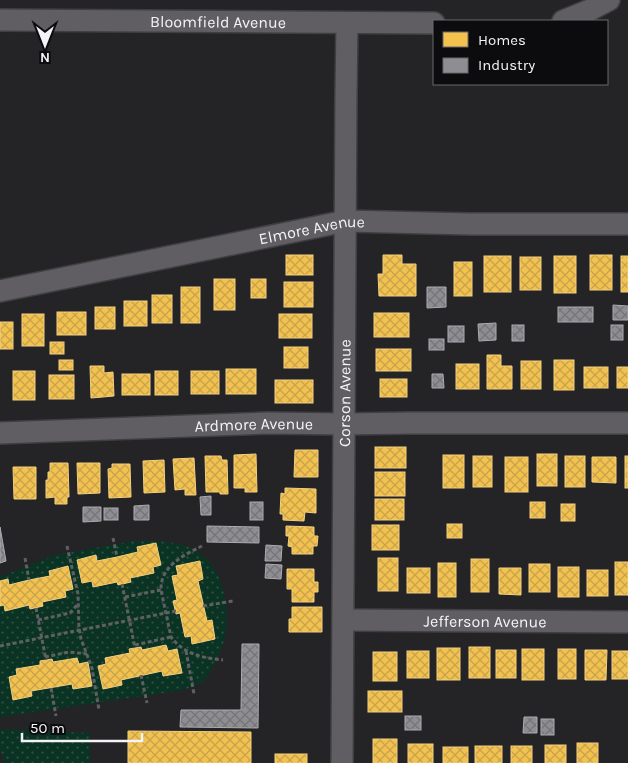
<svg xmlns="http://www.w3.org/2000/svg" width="628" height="763" font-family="Karla,sans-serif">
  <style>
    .grass { fill: url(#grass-dots) }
    .homes { fill: url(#homes-cross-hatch); stroke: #f3d081 }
    .industry { fill: url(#industry-cross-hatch); stroke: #acacb0 }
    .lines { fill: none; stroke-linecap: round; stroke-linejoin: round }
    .minor-casing { stroke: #3f3f41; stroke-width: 24 }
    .path { stroke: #606062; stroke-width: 3; stroke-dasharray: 4 2.5; stroke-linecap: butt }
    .minor { stroke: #605e62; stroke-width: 21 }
    .labels { text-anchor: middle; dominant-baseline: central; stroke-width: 5; stroke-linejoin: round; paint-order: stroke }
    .street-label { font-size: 16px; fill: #f4f3f7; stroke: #0c0c0e }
  </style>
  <defs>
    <pattern id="grass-dots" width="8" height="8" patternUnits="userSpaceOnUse" patternTransform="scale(1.25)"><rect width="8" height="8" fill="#0a3324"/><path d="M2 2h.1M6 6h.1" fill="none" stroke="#2e5145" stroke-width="1.8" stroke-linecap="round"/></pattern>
    <pattern id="homes-cross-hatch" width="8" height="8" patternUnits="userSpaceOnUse" patternTransform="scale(1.25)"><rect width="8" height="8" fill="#f2c14e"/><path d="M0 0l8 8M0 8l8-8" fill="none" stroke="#c8a34d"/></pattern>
    <pattern id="industry-cross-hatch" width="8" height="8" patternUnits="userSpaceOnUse" patternTransform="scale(1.25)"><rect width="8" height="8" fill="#8d8d92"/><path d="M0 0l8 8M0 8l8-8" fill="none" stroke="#757579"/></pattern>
  </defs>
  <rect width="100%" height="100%" fill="#242326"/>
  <!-- grass -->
  <g class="grass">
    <path d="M 134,541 C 156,541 183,540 201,554 C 223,571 229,604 226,631 C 225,642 220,653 215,663 C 212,670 208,677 202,682 C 195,688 186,689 177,691 L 0,717 L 0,577 L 55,555 Z"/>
    <path d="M 0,729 L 90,733 L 90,763 L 4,763 L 0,747 Z"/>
  </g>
  <!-- homes -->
  <g class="homes">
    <rect x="286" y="255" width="27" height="20"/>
    <path d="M 383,255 L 402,255 L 402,264 L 416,264 L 416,296 L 379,296 L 378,274 L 383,274 Z"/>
    <rect x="590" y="255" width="22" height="35"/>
    <rect x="484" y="256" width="27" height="36"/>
    <rect x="554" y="256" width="22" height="37"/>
    <rect x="621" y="256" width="7" height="36"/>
    <rect x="520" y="257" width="21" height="33"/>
    <rect x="454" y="262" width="18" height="34"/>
    <rect x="214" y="279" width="21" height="31"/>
    <rect x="251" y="279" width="15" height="19"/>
    <rect x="284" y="282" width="29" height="25"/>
    <rect x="181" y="287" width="19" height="36"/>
    <rect x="152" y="295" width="20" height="28"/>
    <rect x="124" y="301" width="23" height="25"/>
    <rect x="95" y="307" width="20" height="22"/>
    <rect x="57" y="312" width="29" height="23"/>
    <rect x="374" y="313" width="35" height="24"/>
    <rect x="22" y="314" width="22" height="32"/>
    <rect x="279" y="314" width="33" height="24"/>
    <rect x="0" y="322" width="13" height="27"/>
    <rect x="50" y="342" width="14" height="12"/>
    <rect x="284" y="347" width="24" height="21"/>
    <rect x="376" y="349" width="35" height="22"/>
    <path d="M 487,355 L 501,355 L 501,366 L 512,366 L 512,389 L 487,389 Z"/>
    <rect x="59" y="360" width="14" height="10"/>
    <rect x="554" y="360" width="20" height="30"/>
    <rect x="521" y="361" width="20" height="28"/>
    <rect x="456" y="364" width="23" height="25"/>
    <path d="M 90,366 L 104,366 L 104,373 L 113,372 L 114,396 L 91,398 Z"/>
    <rect x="584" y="367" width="24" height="21"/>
    <rect x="617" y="367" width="11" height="21"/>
    <rect x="226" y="369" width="30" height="25"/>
    <rect x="13" y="371" width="22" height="29"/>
    <rect x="155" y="371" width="23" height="24"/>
    <rect x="191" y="371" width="28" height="23"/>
    <rect x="122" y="374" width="28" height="21"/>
    <rect x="49" y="375" width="25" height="24"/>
    <rect x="380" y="379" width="27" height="18"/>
    <rect x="275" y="380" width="38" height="23"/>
    <rect x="375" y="447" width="31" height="21"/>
    <path d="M 295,450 L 318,450 L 318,477 L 294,477 Z"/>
    <path d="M 256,454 L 257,492 L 245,492 L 245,488 L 234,488 L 234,455 Z"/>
    <rect x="537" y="454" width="20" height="32"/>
    <rect x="443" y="455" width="21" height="33"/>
    <path d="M 205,456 L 221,456 L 222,460 L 227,460 L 228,494 L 220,494 L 220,492 L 206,492 Z"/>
    <rect x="473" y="456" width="19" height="31"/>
    <rect x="565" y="456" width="20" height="31"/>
    <rect x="625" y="456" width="3" height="32"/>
    <rect x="505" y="457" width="23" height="35"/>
    <path d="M 592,457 L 616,457 L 616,483 L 592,482 Z"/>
    <path d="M 194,458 L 196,495 L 185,495 L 185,489 L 175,490 L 173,459 Z"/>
    <path d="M 164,460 L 165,492 L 144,493 L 143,461 Z"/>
    <path d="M 50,463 L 68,463 L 69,497 L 67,497 L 67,504 L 55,504 L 55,497 L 46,498 L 46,480 L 48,480 L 48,472 L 50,472 Z"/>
    <path d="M 77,463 L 100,463 L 100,493 L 78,494 Z"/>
    <path d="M 112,464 L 130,464 L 131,497 L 109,498 L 108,469 L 112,468 Z"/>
    <path d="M 13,467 L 36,467 L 36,499 L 14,499 Z"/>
    <rect x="375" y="472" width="30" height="24"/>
    <path d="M 285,488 L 316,489 L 316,513 L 305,512 L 304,521 L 283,520 L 283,514 L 280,514 L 281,493 L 285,494 Z"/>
    <rect x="375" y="499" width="29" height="21"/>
    <rect x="530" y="502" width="15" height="16"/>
    <rect x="561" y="504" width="14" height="17"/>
    <rect x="447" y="524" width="15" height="14"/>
    <rect x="372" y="525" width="27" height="25"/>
    <path d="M 286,526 L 314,527 L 314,536 L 318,536 L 317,546 L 313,546 L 313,554 L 292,554 L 292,547 L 288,546 L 289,536 L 286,536 Z"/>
    <path d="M 156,543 L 161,565 L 153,567 L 154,573 L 130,578 L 131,582 L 118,585 L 117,582 L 93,587 L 92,581 L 82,583 L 77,560 L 96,555 L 97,561 L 117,557 L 138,552 L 137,547 Z"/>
    <rect x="378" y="558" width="20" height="33"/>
    <rect x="471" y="559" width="18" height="33"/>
    <path d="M 200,561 L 203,579 L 198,581 L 207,621 L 212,620 L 215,639 L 192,644 L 191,636 L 185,637 L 180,613 L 176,614 L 173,601 L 177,600 L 172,576 L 178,575 L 176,566 Z"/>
    <rect x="615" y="562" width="13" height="33"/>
    <rect x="438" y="563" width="18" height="34"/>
    <rect x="529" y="564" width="21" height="28"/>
    <path d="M 68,566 L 73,589 L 65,591 L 66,597 L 42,602 L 43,606 L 30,609 L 29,605 L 5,611 L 4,605 L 0,606 L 0,581 L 8,579 L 9,585 L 29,580 L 50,576 L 49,571 Z"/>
    <rect x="558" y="567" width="21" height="30"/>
    <rect x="407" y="568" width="23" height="25"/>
    <path d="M 499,568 L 521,568 L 521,595 L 499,594 Z"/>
    <path d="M 287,569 L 314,569 L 314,582 L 318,582 L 318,592 L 314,592 L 314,602 L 292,602 L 292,589 L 287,589 Z"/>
    <rect x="587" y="570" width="21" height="26"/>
    <path d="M 292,607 L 322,607 L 322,632 L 289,632 L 289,619 L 292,619 Z"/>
    <path d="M 166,645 L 168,651 L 177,649 L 182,673 L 163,676 L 162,671 L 121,680 L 122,685 L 103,689 L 98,666 L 106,664 L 105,658 L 130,653 L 129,649 L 141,647 L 142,650 Z"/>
    <rect x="469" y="647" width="21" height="31"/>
    <rect x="437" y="648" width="23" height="32"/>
    <rect x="522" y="649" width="22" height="31"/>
    <rect x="558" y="649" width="18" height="30"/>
    <rect x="496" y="650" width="20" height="28"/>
    <path d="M 585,650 L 607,650 L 606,680 L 585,680 Z"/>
    <rect x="407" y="651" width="22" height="27"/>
    <rect x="612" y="651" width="16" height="28"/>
    <rect x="373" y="652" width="24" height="29"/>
    <path d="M 77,658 L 79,664 L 88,662 L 92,686 L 73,689 L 72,684 L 31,691 L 32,696 L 13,700 L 9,677 L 17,675 L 16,669 L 40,665 L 40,661 L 52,659 L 53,662 Z"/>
    <rect x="368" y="691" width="34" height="21"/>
    <path d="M 128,731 L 251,732 L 251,763 L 128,763 Z"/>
    <rect x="373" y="739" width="24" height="24"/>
    <rect x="577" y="743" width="21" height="20"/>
    <rect x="408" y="744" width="25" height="19"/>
    <rect x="545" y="745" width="21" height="18"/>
    <rect x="475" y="746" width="27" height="17"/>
    <rect x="511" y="746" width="21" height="17"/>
    <rect x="443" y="747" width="25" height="16"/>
    <rect x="275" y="754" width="32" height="9"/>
  </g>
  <!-- industry -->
  <g class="industry">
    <path d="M 427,287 L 446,287 L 446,307 L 427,308 Z"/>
    <path d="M 613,305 L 628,306 L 628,320 L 613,320 Z"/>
    <rect x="558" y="307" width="35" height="15"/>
    <path d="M 496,323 L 496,340 L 479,341 L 478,324 Z"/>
    <rect x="512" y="325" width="12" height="16"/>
    <rect x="611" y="325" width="12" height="15"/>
    <rect x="448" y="326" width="16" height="16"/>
    <rect x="429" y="339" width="15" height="11"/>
    <path d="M 432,374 L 443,374 L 444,388 L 432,388 Z"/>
    <path d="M 211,496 L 211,515 L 201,515 L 200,497 Z"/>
    <rect x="250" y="502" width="13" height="18"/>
    <path d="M 149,505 L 149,520 L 134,520 L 134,506 Z"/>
    <path d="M 83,507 L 101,507 L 101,521 L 83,522 Z"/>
    <rect x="104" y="508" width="14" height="12"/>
    <path d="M 207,526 L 259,527 L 259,543 L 207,542 Z"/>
    <path d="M 0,527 L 6,561 L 0,563 Z"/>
    <path d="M 266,545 L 282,546 L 281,561 L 265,561 Z"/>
    <path d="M 266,564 L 282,565 L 281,579 L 265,578 Z"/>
    <path d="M 242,644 L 259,644 L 258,728 L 180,727 L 181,710 L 241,710 Z"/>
    <rect x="405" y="716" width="16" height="14"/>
    <path d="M 524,717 L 537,717 L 537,733 L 523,733 Z"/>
    <rect x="541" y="719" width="13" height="16"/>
  </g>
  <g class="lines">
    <defs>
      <g id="minor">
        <path id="s1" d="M 0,20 L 434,23"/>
        <path d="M 563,21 L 590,10 L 609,0"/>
        <path id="s2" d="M 0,291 L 346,221 L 469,224 L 628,224"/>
        <path id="s3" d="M 0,433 L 267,423 L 344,424 L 410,423 L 628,423"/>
        <path id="s4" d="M 343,620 L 628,622"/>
        <path id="s5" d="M 342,763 L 346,95 L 347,23"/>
      </g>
    </defs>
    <!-- minor casing -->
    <use href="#minor" class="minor-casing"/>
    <!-- path -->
    <g class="path">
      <path d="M 113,538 L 117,557"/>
      <path d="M 67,546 L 78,594 L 79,628 L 81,639 L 92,668 L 99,710"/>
      <path d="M 202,546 C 184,555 160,566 161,590 L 171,637 C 184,654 202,658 223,660"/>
      <path d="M 25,558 L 29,580"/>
      <path d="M 122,584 L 135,648"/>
      <path d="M 125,597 L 161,590"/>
      <path d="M 203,606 L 233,601"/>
      <path d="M 36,608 L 46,660"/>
      <path d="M 38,620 L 70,613 L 78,604"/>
      <path d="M 135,645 L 171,637"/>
      <path d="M 0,646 L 176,611"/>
      <path d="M 186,651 L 194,694"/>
      <path d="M 45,657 L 69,652 L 87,654"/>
      <path d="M 141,675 L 147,703"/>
      <path d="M 51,688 L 56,716"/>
    </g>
    <!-- minor -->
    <use href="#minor" class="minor"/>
  </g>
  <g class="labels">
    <!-- street labels -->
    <g class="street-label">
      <text stroke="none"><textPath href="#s1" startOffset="218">Bloomfield Avenue</textPath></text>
      <text stroke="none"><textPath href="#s2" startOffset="318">Elmore Avenue</textPath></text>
      <text stroke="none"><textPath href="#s5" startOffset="370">Corson Avenue</textPath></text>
      <text stroke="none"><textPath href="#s3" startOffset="254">Ardmore Avenue</textPath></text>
      <text stroke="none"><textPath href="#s4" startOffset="142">Jefferson Avenue</textPath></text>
    </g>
  </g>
  <!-- legend -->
  <rect x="433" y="20" width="175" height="65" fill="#0c0c0e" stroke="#69686b"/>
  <rect x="443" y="32" width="25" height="15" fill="#f2c14e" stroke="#69686b"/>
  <text x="478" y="45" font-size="15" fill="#f4f3f7">Homes</text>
  <rect x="443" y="58" width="25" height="15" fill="#8d8d92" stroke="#69686b"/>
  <text x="478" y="70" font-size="15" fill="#f4f3f7">Industry</text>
  <!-- north arrow -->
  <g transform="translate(45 45) rotate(180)" stroke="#0c0c0e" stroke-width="4" paint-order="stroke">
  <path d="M0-4L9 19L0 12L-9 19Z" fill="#f4f3f7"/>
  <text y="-8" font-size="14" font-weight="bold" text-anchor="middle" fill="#f4f3f7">N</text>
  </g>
  <!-- scale -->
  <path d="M22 733v8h120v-8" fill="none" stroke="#f4f3f7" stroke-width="2.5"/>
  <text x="30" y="733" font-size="15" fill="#f4f3f7" stroke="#0c0c0e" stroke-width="4" paint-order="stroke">50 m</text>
</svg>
